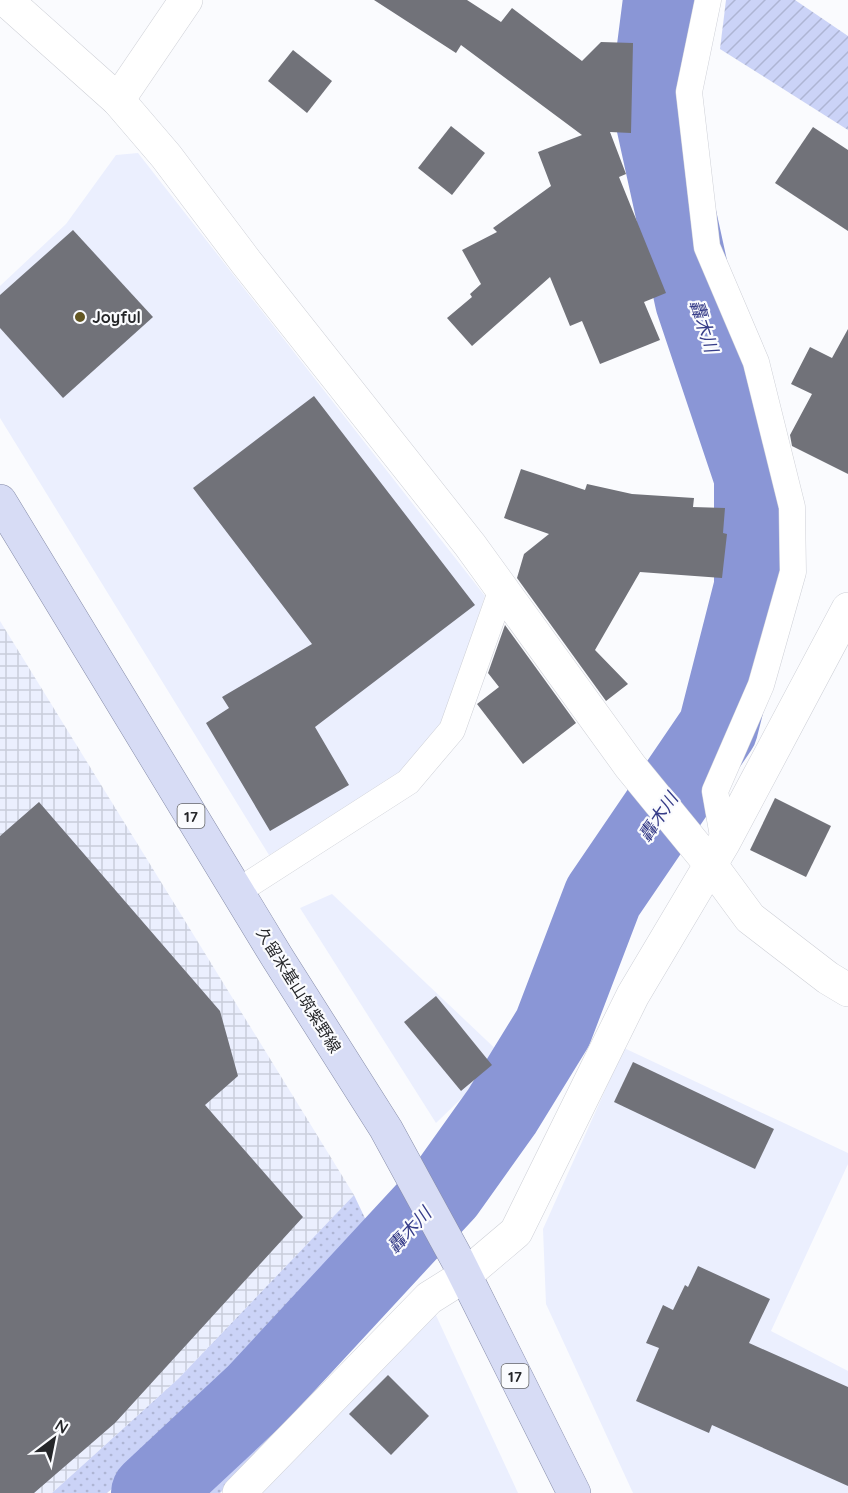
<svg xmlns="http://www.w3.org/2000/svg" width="848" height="1493" font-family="Quicksand,'Noto Sans JP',sans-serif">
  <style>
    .built { fill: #ebeffe }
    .industrial { fill: url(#industrial-grid) }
    .grass { fill: url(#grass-dots) }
    .garden { fill: url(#garden-furrows) }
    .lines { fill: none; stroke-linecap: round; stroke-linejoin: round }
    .river { stroke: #8a96d6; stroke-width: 80 }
    .building { fill: #717279 }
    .lane-casing { stroke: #ced0d7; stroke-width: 27 }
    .street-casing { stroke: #ced0d7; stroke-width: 34 }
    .primary-casing { stroke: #878da9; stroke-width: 34 }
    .lane { stroke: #fff; stroke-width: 26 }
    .street { stroke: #fff; stroke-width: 33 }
    .primary { stroke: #d7dcf5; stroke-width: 33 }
    .poi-dot { fill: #625622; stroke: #fafbfe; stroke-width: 2 }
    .labels { text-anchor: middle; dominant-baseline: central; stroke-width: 4.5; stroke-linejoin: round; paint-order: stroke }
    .shield { fill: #fafbfe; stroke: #656669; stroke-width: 1.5 }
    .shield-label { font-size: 15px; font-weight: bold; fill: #252629 }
    .poi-label { font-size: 16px; font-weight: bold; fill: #252629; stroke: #fafbfe; text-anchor: start }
    .street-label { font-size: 16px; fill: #252629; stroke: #fafbfe }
    .water-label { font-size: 18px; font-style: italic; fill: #363c88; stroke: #fafbfe }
  </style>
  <defs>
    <pattern id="industrial-grid" width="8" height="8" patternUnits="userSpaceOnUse" patternTransform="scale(1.5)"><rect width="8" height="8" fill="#ebeffe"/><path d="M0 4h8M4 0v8" fill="none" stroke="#c9cdda"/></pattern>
    <pattern id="grass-dots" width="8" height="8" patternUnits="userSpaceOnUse" patternTransform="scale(1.5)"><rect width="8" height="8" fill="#cbd3f7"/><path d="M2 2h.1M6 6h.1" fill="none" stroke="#aeb5d4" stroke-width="1.8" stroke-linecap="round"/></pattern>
    <pattern id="garden-furrows" width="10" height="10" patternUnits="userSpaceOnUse" patternTransform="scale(1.5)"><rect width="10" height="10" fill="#cbd3f7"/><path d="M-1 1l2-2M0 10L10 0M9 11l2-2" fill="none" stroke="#aeb5d4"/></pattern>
  </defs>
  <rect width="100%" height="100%" fill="#fafbfe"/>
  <!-- built -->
  <g class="built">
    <path d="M 138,153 L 485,596 L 440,731 L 391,782 L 269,855 L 0,418 L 0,286 L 66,224 L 116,155 Z"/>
    <path d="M 332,894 L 504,1057 L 436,1123 L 300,908 Z"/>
    <path d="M 624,1048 L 848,1153 L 848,1164 L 771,1331 L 848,1371 L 848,1493 L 633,1493 L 546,1304 L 543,1229 Z"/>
    <path d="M 434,1311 L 518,1493 L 259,1493 Z"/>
  </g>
  <!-- industrial -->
  <path class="industrial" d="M 0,621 L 354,1195 L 178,1379 L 52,1493 L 0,1493 Z"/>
  <!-- grass -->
  <g class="grass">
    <path d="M 354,1195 L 371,1231 L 238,1377 L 107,1493 L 52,1493 L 178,1379 Z"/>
    <path d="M 313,1401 L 220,1493 L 203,1493 Z"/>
  </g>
  <!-- garden -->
  <path class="garden" d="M 726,0 L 795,0 L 848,36 L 848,130 L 720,49 Z"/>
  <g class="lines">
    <!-- river -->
    <path class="river" d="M 151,1493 L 257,1394 L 445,1191 L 502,1111 L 553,1028 L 603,897 L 718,728 L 754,587 L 754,477 L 695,301 L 654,114 L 652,86 L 663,0"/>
  </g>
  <!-- building -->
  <g class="building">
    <path d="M 374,0 L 467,0 L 501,22 L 512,8 L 582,61 L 601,42 L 633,43 L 631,133 L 610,132 L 626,174 L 619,177 L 666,293 L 644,302 L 660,340 L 600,364 L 582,321 L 570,326 L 550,277 L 472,346 L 447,318 L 472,297 L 470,294 L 481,284 L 462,250 L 497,232 L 493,228 L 551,186 L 538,152 L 582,135 L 461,45 L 456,53 Z"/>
    <path d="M 293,50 L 332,81 L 307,113 L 268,81 Z"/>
    <path d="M 451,126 L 485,153 L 452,195 L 418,168 Z"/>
    <path d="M 813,127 L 848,150 L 848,231 L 775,183 Z"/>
    <path d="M 73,230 L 153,317 L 63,398 L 0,328 L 0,295 Z"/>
    <path d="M 848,329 L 848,474 L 792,446 L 790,435 L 812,394 L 791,384 L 810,347 L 832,358 Z"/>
    <path d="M 314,396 L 475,605 L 315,727 L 349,785 L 270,831 L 206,723 L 229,708 L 222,697 L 312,644 L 193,488 Z"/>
    <path d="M 521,469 L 585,490 L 587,484 L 632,494 L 694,498 L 693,507 L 725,508 L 723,533 L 727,534 L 722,578 L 640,572 L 595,650 L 628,684 L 606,701 L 517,578 L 524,554 L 549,534 L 504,518 Z"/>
    <path d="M 505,625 L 576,723 L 523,764 L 477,704 L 499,687 L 488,673 Z"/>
    <path d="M 775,798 L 831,826 L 806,877 L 750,850 Z"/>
    <path d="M 39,802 L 220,1011 L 238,1076 L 205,1105 L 303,1217 L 115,1423 L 34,1493 L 0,1493 L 0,836 Z"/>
    <path d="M 436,996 L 492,1065 L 461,1091 L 404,1022 Z"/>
    <path d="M 633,1062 L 774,1129 L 755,1169 L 614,1102 Z"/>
    <path d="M 698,1266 L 770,1299 L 749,1343 L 848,1387 L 848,1486 L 712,1425 L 709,1433 L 636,1401 L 659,1348 L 646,1343 L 663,1305 L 673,1310 L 685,1285 L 688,1287 Z"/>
    <path d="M 388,1375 L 429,1416 L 391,1455 L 349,1414 Z"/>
  </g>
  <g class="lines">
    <defs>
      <g id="lane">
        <path d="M 708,0 L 689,92 L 707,247 L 756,362 L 792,507 L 793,572 L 761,685 L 715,791 L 724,842"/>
        <path d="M 237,892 L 408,782 L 452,730 L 502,589"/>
      </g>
      <g id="street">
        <path d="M 6,0 L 118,100 L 166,156 L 246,262 L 470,545 L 630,766 L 711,865 L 750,918 L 828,978 L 848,990"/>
        <path d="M 118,100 L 186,0"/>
        <path d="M 239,1493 L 429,1298 L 464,1276 L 516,1232 L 633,995 L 724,842 L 848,609"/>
      </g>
      <path id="primary" d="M 0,501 L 277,957 L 386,1129 L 457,1259 L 574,1493"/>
    </defs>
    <!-- lane casing -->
    <use href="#lane" class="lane-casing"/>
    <!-- street casing -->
    <use href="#street" class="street-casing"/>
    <!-- primary casing -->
    <use href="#primary" class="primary-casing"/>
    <!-- lane -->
    <use href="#lane" class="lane"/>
    <!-- street -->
    <use href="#street" class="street"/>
    <!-- primary -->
    <use href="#primary" class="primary"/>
  </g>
  <!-- markers -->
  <circle class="poi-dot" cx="80" cy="317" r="6"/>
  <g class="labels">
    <!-- shield labels -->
    <g class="shield">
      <rect x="177.5" y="804" width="27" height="24" rx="4.5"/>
      <rect x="501.5" y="1364" width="27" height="24" rx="4.5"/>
    </g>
    <g class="shield-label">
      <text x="191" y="816">17</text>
      <text x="515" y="1376">17</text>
    </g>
    <!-- poi labels -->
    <g class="poi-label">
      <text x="92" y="317">Joyful</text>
    </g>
    <!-- street labels -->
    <g class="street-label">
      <text transform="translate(299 990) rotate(58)">久留米基山筑紫野線</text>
    </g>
    <!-- water labels -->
    <g class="water-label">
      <text transform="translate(704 326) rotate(72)">轟木川</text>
      <text transform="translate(658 817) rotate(-56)">轟木川</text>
      <text transform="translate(409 1230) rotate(-47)">轟木川</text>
    </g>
  </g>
  <!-- north arrow -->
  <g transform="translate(54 1439) rotate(32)" stroke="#fafbfe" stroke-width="4.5" paint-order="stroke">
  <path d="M0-4.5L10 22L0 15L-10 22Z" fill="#252629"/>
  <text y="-9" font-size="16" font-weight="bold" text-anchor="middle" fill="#252629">N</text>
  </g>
</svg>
